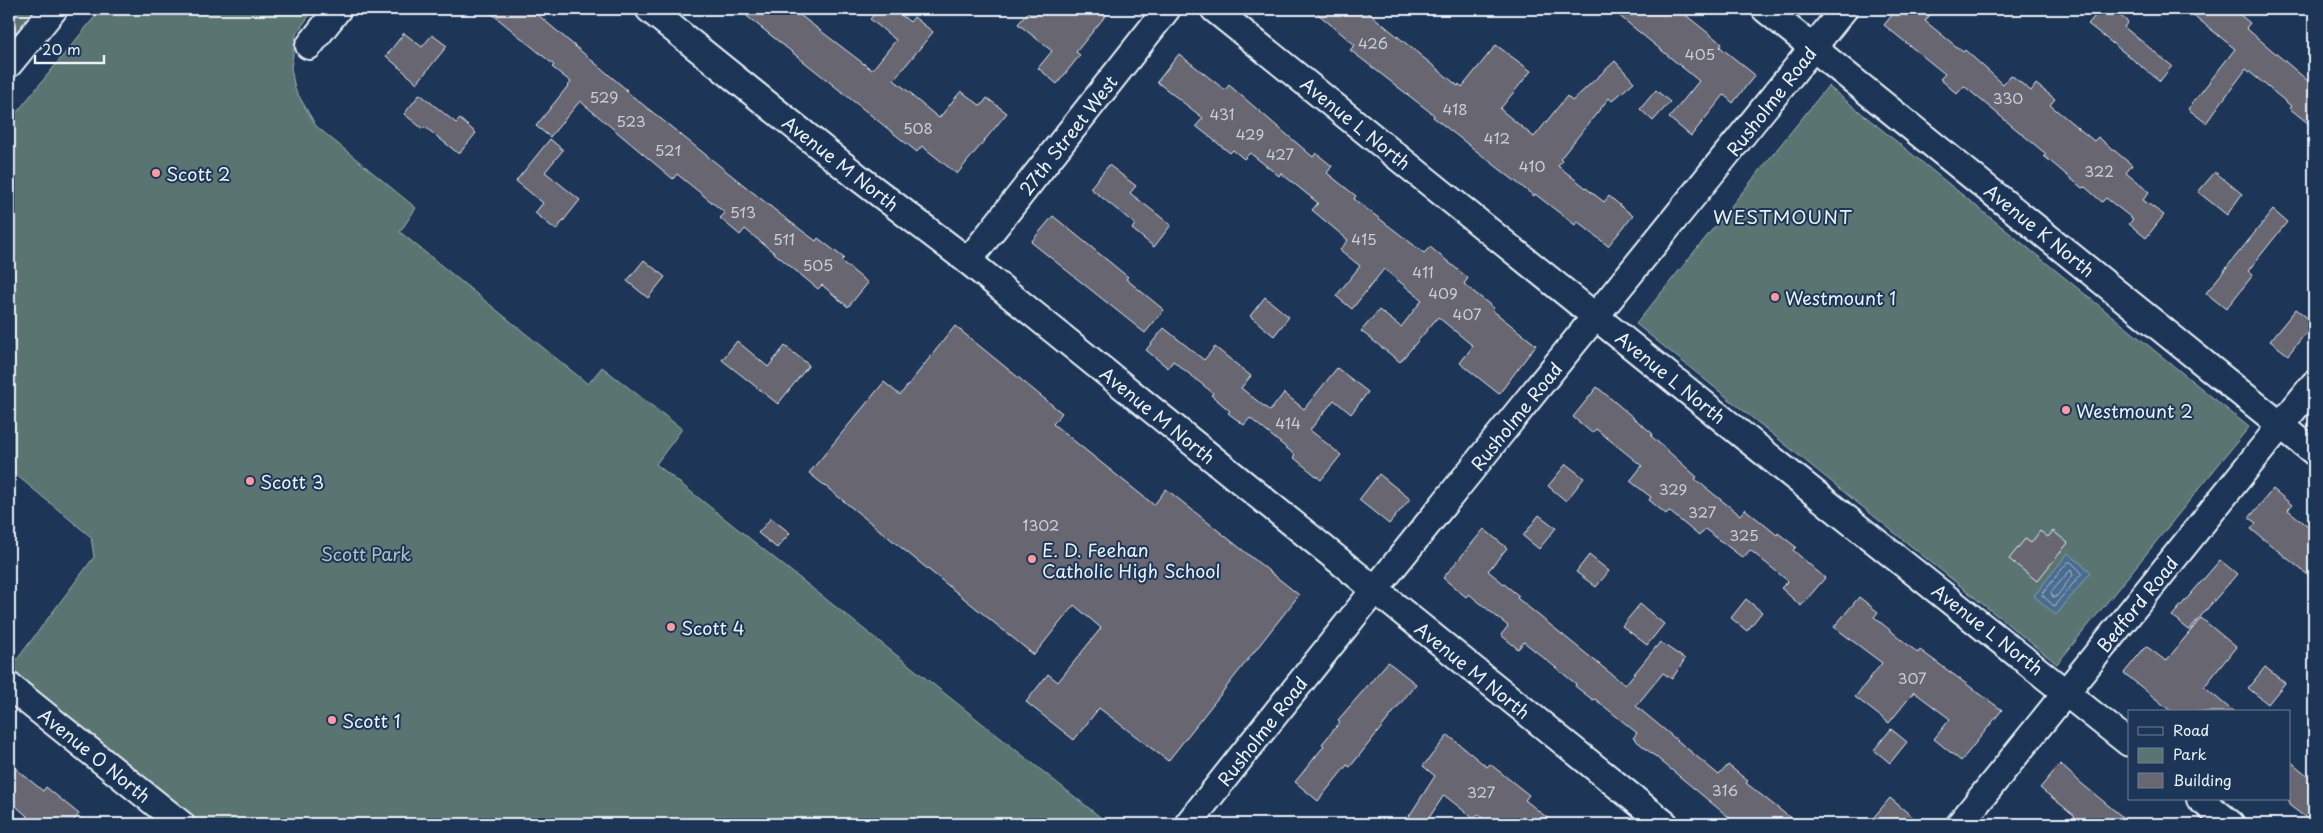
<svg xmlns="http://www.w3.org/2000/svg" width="2323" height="833" font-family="'Playpen Sans',sans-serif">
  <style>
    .green { fill: #5a7471; stroke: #a1b2b4 }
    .water { fill: #486c8f; stroke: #88a1b9 }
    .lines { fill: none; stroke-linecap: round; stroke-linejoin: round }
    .shore { stroke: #a8bcce; stroke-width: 1 }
    .building { fill: #686671; stroke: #e8f1f8 }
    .minor-casing { stroke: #e8f1f8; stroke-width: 30 }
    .minor { stroke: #1d3557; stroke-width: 26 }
    .poi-dot { fill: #ff9aa2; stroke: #1d3557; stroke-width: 2 }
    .labels { text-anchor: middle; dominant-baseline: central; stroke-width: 4; stroke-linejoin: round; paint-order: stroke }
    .number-label { font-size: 15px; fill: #c8ced6 }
    .street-label { font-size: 18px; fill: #e8f1f8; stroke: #1d3557 }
    .poi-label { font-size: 18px; fill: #e8f1f8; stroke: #1d3557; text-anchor: start }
    .park-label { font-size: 18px; fill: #afbfc2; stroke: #1d3557 }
    .neighbourhood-label { font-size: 19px; letter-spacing: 1px; fill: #e8f1f8; stroke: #1d3557 }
  </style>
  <rect width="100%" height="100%" fill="#1d3557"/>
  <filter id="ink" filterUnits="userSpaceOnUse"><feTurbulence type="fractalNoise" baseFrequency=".02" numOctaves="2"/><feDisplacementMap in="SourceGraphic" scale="10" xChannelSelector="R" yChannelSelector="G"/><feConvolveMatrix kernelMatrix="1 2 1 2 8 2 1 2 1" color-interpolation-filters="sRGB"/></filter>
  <g filter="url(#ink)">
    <!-- green -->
    <g class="green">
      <path d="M 9,9 L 43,9 L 9,51 Z"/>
      <path d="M 101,9 L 314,9 L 296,34 L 291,68 L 295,89 L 316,126 L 416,208 L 400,232 L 588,384 L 602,367 L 682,429 L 656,464 L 1109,824 L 196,824 L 9,675 L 9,670 L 94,557 L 91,537 L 9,469 L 9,122 Z"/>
      <path d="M 1828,86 L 2249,427 L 2057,664 L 1636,324 Z"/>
    </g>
    <!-- water -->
    <path class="water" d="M 2068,553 L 2091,572 L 2056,615 L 2034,596 Z"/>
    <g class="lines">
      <!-- shore -->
      <g class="shore">
        <path d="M 2068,562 L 2071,562 L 2082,573 L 2054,606 L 2042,595 Z"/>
        <path d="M 2071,570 L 2073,575 L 2056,597 L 2053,597 L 2051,593 Z"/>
      </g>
    </g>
    <!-- building -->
    <g class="building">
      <path d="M 486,9 L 531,9 L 627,90 L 626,91 L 785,218 L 816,241 L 818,238 L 844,258 L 841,261 L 868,283 L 848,307 L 822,285 L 818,289 L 745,229 L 740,235 L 720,218 L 725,213 L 677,174 L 673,179 L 580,101 L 550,137 L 536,126 L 571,82 L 552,67 L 554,65 Z"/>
      <path d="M 738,9 L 792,9 L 872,70 L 896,40 L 870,19 L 879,9 L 894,9 L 910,22 L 914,17 L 933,32 L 894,80 L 913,95 L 912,96 L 939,118 L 961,91 L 981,106 L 987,98 L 1007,113 L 957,174 L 922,146 L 917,152 Z"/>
      <path d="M 1031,9 L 1111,9 L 1076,52 L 1080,55 L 1057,84 L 1038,68 L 1052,51 L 1018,24 Z"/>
      <path d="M 1312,9 L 1364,9 L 1458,86 L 1459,84 L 1462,87 L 1496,45 L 1531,71 L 1500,109 L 1534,137 L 1567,96 L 1572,101 L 1615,61 L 1634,82 L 1612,101 L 1609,98 L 1560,159 L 1562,161 L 1558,166 L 1604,202 L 1609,196 L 1633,216 L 1608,246 L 1577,221 L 1575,225 L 1535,194 L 1534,196 L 1433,117 L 1434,115 L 1350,50 L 1355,45 Z"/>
      <path d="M 1611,9 L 1678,9 L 1722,44 L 1720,47 L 1755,75 L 1733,103 L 1724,95 L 1691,136 L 1669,118 L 1699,81 Z"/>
      <path d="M 1897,9 L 1935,9 L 1925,21 L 1963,52 L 1965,50 L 2003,84 L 2011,75 L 2031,91 L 2036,84 L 2055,99 L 2050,105 L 2094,141 L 2098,137 L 2132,165 L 2126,173 L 2149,192 L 2143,200 L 2164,215 L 2146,238 L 2129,224 L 2133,219 L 2106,198 L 2102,202 L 2085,187 L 2082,188 L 2044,156 L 2046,154 L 1964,86 L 1957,94 L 1940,79 L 1945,74 L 1884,25 Z"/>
      <path d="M 2101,9 L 2112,9 L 2128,22 L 2124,27 L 2172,66 L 2160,81 L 2088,24 Z"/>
      <path d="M 2186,9 L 2233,9 L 2250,23 L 2246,28 L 2314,86 L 2314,128 L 2289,108 L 2291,106 L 2246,69 L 2206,123 L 2188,109 L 2235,49 Z"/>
      <path d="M 404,33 L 422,47 L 432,35 L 447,46 L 417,83 L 386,56 Z"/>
      <path d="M 1179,54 L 1225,90 L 1229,85 L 1313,157 L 1316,153 L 1332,166 L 1327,173 L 1356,196 L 1354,199 L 1424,253 L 1430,247 L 1468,278 L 1464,284 L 1494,308 L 1492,310 L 1536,345 L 1499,394 L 1460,363 L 1473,346 L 1438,317 L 1400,362 L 1361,331 L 1379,310 L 1401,327 L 1422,300 L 1384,269 L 1352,309 L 1336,296 L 1360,266 L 1340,250 L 1348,240 L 1312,210 L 1318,203 L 1281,173 L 1279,176 L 1250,153 L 1244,159 L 1233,150 L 1230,153 L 1196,126 L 1203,118 L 1157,82 Z"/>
      <path d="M 1656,90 L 1670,102 L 1653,121 L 1640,109 Z"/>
      <path d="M 420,94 L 456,123 L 460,119 L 476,133 L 459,154 L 425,127 L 423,129 L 404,114 Z"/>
      <path d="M 550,139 L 563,150 L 545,172 L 580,200 L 556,230 L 535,213 L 543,203 L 516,181 Z"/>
      <path d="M 1109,165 L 1136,186 L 1130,193 L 1171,225 L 1154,247 L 1132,229 L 1135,224 L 1090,188 Z"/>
      <path d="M 2215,172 L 2242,194 L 2227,215 L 2198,192 Z"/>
      <path d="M 2273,210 L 2287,222 L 2248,271 L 2253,275 L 2226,309 L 2206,293 Z"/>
      <path d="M 1053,216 L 1128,277 L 1126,279 L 1164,310 L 1145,333 L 1031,242 Z"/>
      <path d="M 644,260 L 665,277 L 648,298 L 627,281 Z"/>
      <path d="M 1265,297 L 1289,317 L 1274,336 L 1250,316 Z"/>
      <path d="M 2296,309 L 2314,323 L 2288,355 L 2270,341 Z"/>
      <path d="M 955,326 L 1062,413 L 1053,424 L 1154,505 L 1166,489 L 1299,595 L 1168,761 L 1099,708 L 1074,740 L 1026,702 L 1048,674 L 1058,682 L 1101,628 L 1074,605 L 1034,655 L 809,473 L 884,382 L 900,395 Z"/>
      <path d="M 1164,328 L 1204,360 L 1215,347 L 1251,376 L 1241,388 L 1270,411 L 1284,393 L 1304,409 L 1337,368 L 1368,392 L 1351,414 L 1334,400 L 1310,430 L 1341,455 L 1321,480 L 1293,457 L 1295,455 L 1250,418 L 1244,425 L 1228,413 L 1230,411 L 1211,395 L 1213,393 L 1173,361 L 1168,368 L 1146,350 Z"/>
      <path d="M 737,341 L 768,367 L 785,346 L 809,365 L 778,404 L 722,360 Z"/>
      <path d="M 1597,387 L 1653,434 L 1651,436 L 1697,477 L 1695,479 L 1740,515 L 1745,509 L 1777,535 L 1778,533 L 1796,547 L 1793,550 L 1825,578 L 1801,606 L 1781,588 L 1788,581 L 1750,550 L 1743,558 L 1705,529 L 1699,536 L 1669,511 L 1666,514 L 1649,500 L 1651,497 L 1630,481 L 1642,466 L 1596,429 L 1592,433 L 1573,417 Z"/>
      <path d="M 1566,464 L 1584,478 L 1566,501 L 1548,486 Z"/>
      <path d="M 1379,474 L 1410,499 L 1389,524 L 1359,500 Z"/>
      <path d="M 2273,489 L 2292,505 L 2288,510 L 2314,531 L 2314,580 L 2251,529 L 2256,523 L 2249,518 Z"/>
      <path d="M 1539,515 L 1556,528 L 1539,549 L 1523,536 Z"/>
      <path d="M 771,518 L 790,533 L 777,548 L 758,533 Z"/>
      <path d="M 1484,529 L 1507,548 L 1488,571 L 1519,596 L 1517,598 L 1625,685 L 1660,642 L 1685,659 L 1672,679 L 1663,673 L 1636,706 L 1719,775 L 1728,765 L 1748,781 L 1746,783 L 1798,824 L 1737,824 L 1633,738 L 1637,733 L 1595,699 L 1593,700 L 1575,686 L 1576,684 L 1524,642 L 1518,649 L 1501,635 L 1508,626 L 1469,594 L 1466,597 L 1443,578 Z"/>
      <path d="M 2040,531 L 2048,537 L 2053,531 L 2068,543 L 2037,581 L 2009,559 L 2025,539 L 2031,543 Z"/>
      <path d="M 1589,555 L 1609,571 L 1596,587 L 1576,572 Z"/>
      <path d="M 2220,560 L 2237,574 L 2189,630 L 2172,616 Z"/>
      <path d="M 1859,597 L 1878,612 L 1874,617 L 1918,653 L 1920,650 L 2002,710 L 1961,761 L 1934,739 L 1950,719 L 1914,692 L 1889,723 L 1855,697 L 1882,663 L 1834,627 Z"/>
      <path d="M 1746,599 L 1762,612 L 1747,631 L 1731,618 Z"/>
      <path d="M 1640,604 L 1664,624 L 1647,645 L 1622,626 Z"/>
      <path d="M 2201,618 L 2236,647 L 2204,687 L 2234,712 L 2172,712 L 2124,673 L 2146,646 L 2166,661 Z"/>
      <path d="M 1388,662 L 1416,684 L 1350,767 L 1347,765 L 1318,801 L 1295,782 L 1324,746 L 1322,744 L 1340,722 L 1338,720 Z"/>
      <path d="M 2265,667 L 2285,683 L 2268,704 L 2248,688 Z"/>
      <path d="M 1891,729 L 1907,742 L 1890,763 L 1874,750 Z"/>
      <path d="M 1448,735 L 1487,767 L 1490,764 L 1529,795 L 1525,800 L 1555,824 L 1490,824 L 1478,814 L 1474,819 L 1444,795 L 1425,824 L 1404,824 L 1435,776 L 1423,766 Z"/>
      <path d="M 2289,760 L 2314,781 L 2314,824 L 2289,805 Z"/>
      <path d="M 9,763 L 43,791 L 46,787 L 79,814 L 71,824 L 36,824 L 9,800 Z"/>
      <path d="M 2060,764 L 2081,783 L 2131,824 L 2069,824 L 2075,816 L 2040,788 Z"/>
      <path d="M 1890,798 L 1921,824 L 1868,824 Z"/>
    </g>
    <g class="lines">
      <defs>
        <g id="minor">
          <path d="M 649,9 L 859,178 L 968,261 L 1665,824"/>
          <path d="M 1214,9 L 1782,467 L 2129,743"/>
          <path d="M 1765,9 L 2314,452"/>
          <path d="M 309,46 L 338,9"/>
          <path d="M 9,64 L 54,9"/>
          <path d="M 968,261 L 1167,9"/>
          <path d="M 9,686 L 181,824"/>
          <path d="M 2200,799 L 2231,824"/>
          <path d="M 1188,824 C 1404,550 1626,280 1844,9"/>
          <path d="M 1960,824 L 2314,384"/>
        </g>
      </defs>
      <!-- minor casing -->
      <use href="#minor" class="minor-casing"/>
      <!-- minor -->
      <use href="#minor" class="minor"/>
    </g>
  </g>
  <!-- markers -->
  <g class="poi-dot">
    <circle cx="156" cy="173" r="5"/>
    <circle cx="1775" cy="297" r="5"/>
    <circle cx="2066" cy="410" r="5"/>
    <circle cx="250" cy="481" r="5"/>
    <circle cx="1032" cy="559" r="5"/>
    <circle cx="671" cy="627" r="5"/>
    <circle cx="332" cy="720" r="5"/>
  </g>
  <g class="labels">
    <!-- number labels -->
    <g class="number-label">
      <text x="1373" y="42">426</text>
      <text x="1700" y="53">405</text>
      <text x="604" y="96">529</text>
      <text x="2008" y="97">330</text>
      <text x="1455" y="108">418</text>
      <text x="1222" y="113">431</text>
      <text x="631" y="120">523</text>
      <text x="918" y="127">508</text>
      <text x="1250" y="133">429</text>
      <text x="1497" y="137">412</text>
      <text x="668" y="149">521</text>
      <text x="1280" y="153">427</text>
      <text x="1532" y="165">410</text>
      <text x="2099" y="170">322</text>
      <text x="743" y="211">513</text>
      <text x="784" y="238">511</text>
      <text x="1364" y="238">415</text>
      <text x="818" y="264">505</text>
      <text x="1423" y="271">411</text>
      <text x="1443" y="292">409</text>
      <text x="1467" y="313">407</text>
      <text x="1288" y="422">414</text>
      <text x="1673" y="488">329</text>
      <text x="1702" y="511">327</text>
      <text x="1041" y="524">1302</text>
      <text x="1744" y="534">325</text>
      <text x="1912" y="677">307</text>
      <text x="1725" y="789">316</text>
      <text x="1481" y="791">327</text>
    </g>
    <!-- street labels -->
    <g class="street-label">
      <text transform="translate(1771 101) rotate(-52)">Rusholme Road</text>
      <text transform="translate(1356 123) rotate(39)">Avenue L North</text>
      <text transform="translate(1068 135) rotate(-52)">27th Street West</text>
      <text transform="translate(841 163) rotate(38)">Avenue M North</text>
      <text transform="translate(2040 230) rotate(39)">Avenue K North</text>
      <text transform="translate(1671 377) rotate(39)">Avenue L North</text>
      <text transform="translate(1158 415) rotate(39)">Avenue M North</text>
      <text transform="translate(1516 416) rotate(-51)">Rusholme Road</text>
      <text transform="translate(2137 604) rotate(-51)">Bedford Road</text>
      <text transform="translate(1988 629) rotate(38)">Avenue L North</text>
      <text transform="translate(1473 670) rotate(39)">Avenue M North</text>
      <text transform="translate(1262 731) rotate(-52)">Rusholme Road</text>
      <text transform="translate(95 755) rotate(39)">Avenue O North</text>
    </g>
    <!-- poi labels -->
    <g class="poi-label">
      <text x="166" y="173">Scott 2</text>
      <text x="1785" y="297">Westmount 1</text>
      <text x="2076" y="410">Westmount 2</text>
      <text x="260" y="481">Scott 3</text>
      <text x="1042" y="549">E. D. Feehan<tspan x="1042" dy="21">Catholic High School</tspan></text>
      <text x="681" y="627">Scott 4</text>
      <text x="342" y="720">Scott 1</text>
    </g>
    <!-- park labels -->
    <g class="park-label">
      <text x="366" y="553">Scott Park</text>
    </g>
    <!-- neighbourhood labels -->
    <g class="neighbourhood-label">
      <text x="1783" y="216">WESTMOUNT</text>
    </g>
  </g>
  <!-- margin -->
  <rect width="2323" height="833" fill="none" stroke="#1d3557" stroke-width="30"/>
  <rect x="15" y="15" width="2293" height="803" fill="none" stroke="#e8f1f8" stroke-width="2" filter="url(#ink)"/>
  <!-- legend -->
  <rect x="2128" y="710" width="162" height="90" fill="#1d3557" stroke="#6e8097"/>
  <rect x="2138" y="727" width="25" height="8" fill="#1d3557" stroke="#6e8097"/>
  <text x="2173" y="736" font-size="15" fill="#e8f1f8">Road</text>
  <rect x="2138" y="748" width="25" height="15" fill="#5a7471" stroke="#6e8097"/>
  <text x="2173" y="760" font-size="15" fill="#e8f1f8">Park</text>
  <rect x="2138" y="773" width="25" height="15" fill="#686671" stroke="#6e8097"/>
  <text x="2173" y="786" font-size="15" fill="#e8f1f8">Building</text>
  <!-- scale -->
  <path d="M35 55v8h69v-8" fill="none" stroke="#e8f1f8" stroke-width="2.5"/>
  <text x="42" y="55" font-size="15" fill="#e8f1f8" stroke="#1d3557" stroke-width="4" paint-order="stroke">20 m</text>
</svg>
